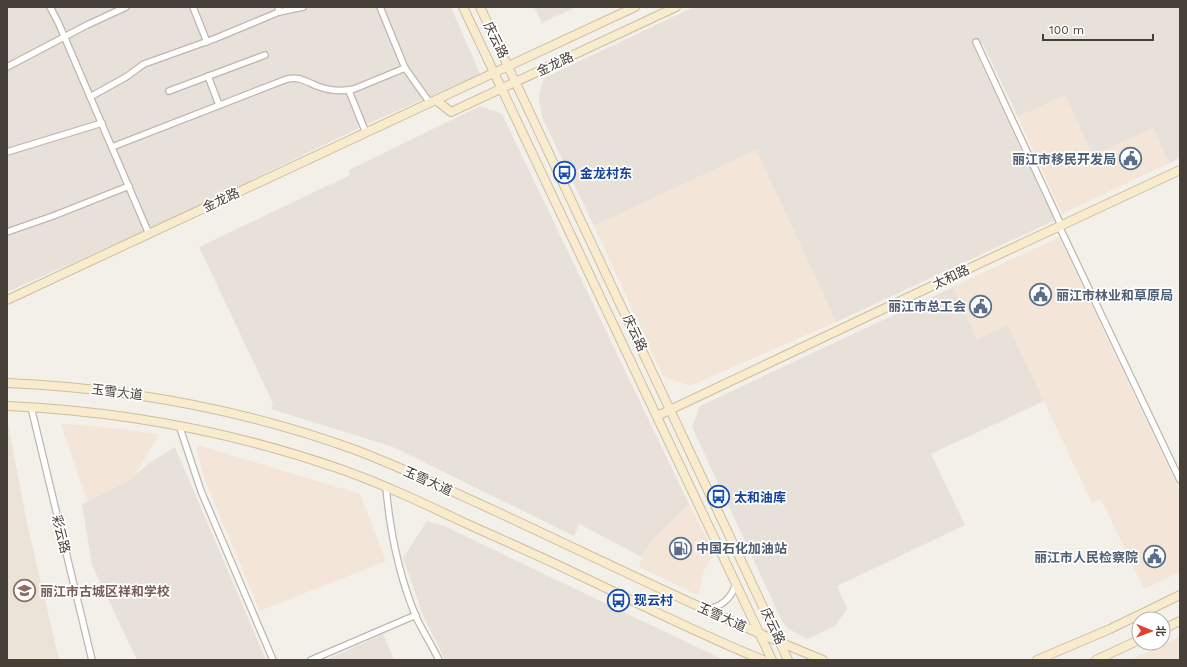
<svg xmlns="http://www.w3.org/2000/svg" width="1187" height="667" font-family="'Work Sans','Noto Sans SC',sans-serif">
  <style>
    .residential { fill: #e7e1d9 }
    .commercial { fill: #f3e5d8 }
    .education { fill: #ebe3d6 }
    .lines { fill: none; stroke-linecap: round; stroke-linejoin: round }
    .street-casing { stroke: #beb7ae; stroke-width: 8 }
    .secondary-casing { stroke: #cebe9f; stroke-width: 10 }
    .street { stroke: #fff; stroke-width: 5.5 }
    .secondary { stroke: #f9ecce; stroke-width: 8 }
    .labels { text-anchor: middle; dominant-baseline: central; stroke-width: 3.5; stroke-linejoin: round; paint-order: stroke }
    .street-label { font-size: 13px; fill: #474039; stroke: #fff }
    .service-label { font-size: 13px; font-weight: bold; fill: #4e5e75; stroke: #fff; text-anchor: end }
    .transit-label { font-size: 13px; font-weight: bold; fill: #164399; stroke: #fff; text-anchor: start }
    .education-label { font-size: 13px; font-weight: bold; fill: #785e54; stroke: #fff; text-anchor: start }
  </style>
  <rect width="100%" height="100%" fill="#f3f0ea"/>
  <!-- residential -->
  <g class="residential">
    <path d="M 7,7 L 451,7 L 480,74 L 361,127 L 152,228 L 7,292 Z"/>
    <path d="M 534,7 L 576,7 L 542,23 Z"/>
    <path d="M 694,7 L 1180,7 L 1180,158 L 1169,163 L 1153,128 L 1093,156 L 1065,95 L 1018,117 L 983,44 L 974,48 L 1055,220 L 836,322 L 756,150 L 594,226 L 542,117 L 539,99 L 541,87 L 544,78 Z"/>
    <path d="M 480,106 L 502,114 L 689,504 L 651,542 L 642,557 L 579,524 L 574,536 L 393,447 L 271,409 L 273,403 L 199,247 L 350,175 L 349,170 Z"/>
    <path d="M 953,287 L 977,339 L 1008,325 L 1044,401 L 931,454 L 965,525 L 837,586 L 847,609 L 835,626 L 808,639 L 803,637 L 789,629 L 782,621 L 692,427 L 700,406 Z"/>
    <path d="M 175,447 L 266,660 L 137,660 L 92,565 L 82,504 L 128,481 L 148,464 Z"/>
    <path d="M 427,521 L 444,526 L 724,660 L 445,660 L 423,615 L 403,558 Z"/>
    <path d="M 383,634 L 394,660 L 326,660 Z"/>
  </g>
  <!-- commercial -->
  <g class="commercial">
    <path d="M 1065,95 L 1093,155 L 1153,128 L 1169,163 L 1062,214 L 1018,117 Z"/>
    <path d="M 756,150 L 836,322 L 690,386 L 663,376 L 594,226 Z"/>
    <path d="M 1059,237 L 1180,492 L 1180,572 L 1144,589 L 1101,499 L 1092,503 L 1008,325 L 977,339 L 953,287 Z"/>
    <path d="M 61,424 L 95,426 L 159,434 L 136,474 L 128,481 L 87,501 Z"/>
    <path d="M 198,445 L 360,494 L 386,561 L 260,611 L 204,478 L 197,449 Z"/>
    <path d="M 689,504 L 715,553 L 704,570 L 698,595 L 639,567 L 642,557 L 651,542 Z"/>
    <path d="M 1180,637 L 1180,660 L 1130,660 Z"/>
  </g>
  <!-- education -->
  <path class="education" d="M 8,424 L 27,523 L 59,660 L 7,660 L 7,425 Z"/>
  <g class="lines">
    <defs>
      <g id="street">
        <path d="M 50,7 L 58,22 L 149,234"/>
        <path d="M 193,7 L 207,42"/>
        <path d="M 380,7 L 405,68 L 430,103"/>
        <path d="M 279,12 L 303,7"/>
        <path d="M 976,42 L 1061,225"/>
        <path d="M 7,67 L 87,25 L 126,7"/>
        <path d="M 208,76 L 219,105"/>
        <path d="M 169,91 L 265,55"/>
        <path d="M 349,91 L 366,133"/>
        <path d="M 90,97 L 126,77 L 144,64 L 214,39 L 279,12 L 278,7"/>
        <path d="M 112,147 L 287,79 C 299,76 307,82 317,86 C 330,91 341,92 354,89 L 405,68"/>
        <path d="M 7,152 L 102,123"/>
        <path d="M 1059,226 L 1180,480"/>
        <path d="M 7,232 L 53,216 L 129,186"/>
        <path d="M 31,407 L 92,660"/>
        <path d="M 179,425 L 201,491 L 273,660"/>
        <path d="M 386,487 C 390,532 399,577 417,619 C 424,633 432,646 439,660"/>
        <path d="M 705,609 C 721,608 732,598 736,583"/>
        <path d="M 311,660 L 416,615"/>
      </g>
      <g id="secondary">
        <path d="M 463,7 L 772,660"/>
        <path d="M 480,7 L 788,660"/>
        <path d="M 436,100 L 451,112 L 676,7"/>
        <path d="M 7,300 L 635,7"/>
        <path d="M 7,383 C 125,388 242,409 353,449 C 401,467 447,489 493,510 C 603,561 711,615 823,660"/>
        <path d="M 7,406 C 122,411 235,432 343,470 C 385,485 425,504 465,523 C 505,541 544,558 583,577 C 642,605 701,635 763,660"/>
        <path d="M 657,416 L 987,260 L 1180,170"/>
        <path d="M 1163,629 L 1180,621"/>
        <path d="M 1037,660 L 1110,629 L 1180,595"/>
        <path d="M 1096,660 L 1139,640"/>
      </g>
    </defs>
    <!-- street casing -->
    <use href="#street" class="street-casing"/>
    <!-- secondary casing -->
    <use href="#secondary" class="secondary-casing"/>
    <!-- street -->
    <use href="#street" class="street"/>
    <!-- secondary -->
    <use href="#secondary" class="secondary"/>
  </g>
  <!-- icons -->
  <defs>
    <symbol id="civic-ring" viewBox="-11 -11 22 22"><circle r="9.5" fill="#fff" stroke="#5c6f8a" stroke-width="1.5"/><path d="M-.6-6.5H3V-4.5H.6V-3L4-1V1h2V6H-6V1h2V-1L-.6-3ZM-1.2 2.5V6h2.4V2.5Z" fill="#5c6f8a"/></symbol>
    <symbol id="bus-ring" viewBox="-11 -11 22 22"><circle r="9.5" fill="#fff" stroke="#1a4fb4" stroke-width="1.5"/><path d="M-5-6H5V4H4V6H2V4H-2V6H-4V4H-5ZM-3.5-4V0h7V-4ZM-3.5 1.2v1.5H-2V1.2ZM2 1.2v1.5H3.5V1.2Z" fill="#1a4fb4"/></symbol>
    <symbol id="fuel-ring" viewBox="-11 -11 22 22"><circle r="9.5" fill="#fff" stroke="#5c6f8a" stroke-width="1.5"/><path d="M-5.5-6h7V0h2V4h1.3V-2.5L3-4.5l.8-.8L6-3V5H2.5V1h-1V6h-7ZM-4.2-4.7v3.2H.2V-4.7Z" fill="#5c6f8a"/></symbol>
    <symbol id="school-ring" viewBox="-11 -11 22 22"><circle r="9.5" fill="#fff" stroke="#8d6e63" stroke-width="1.5"/><path d="M0-5L7-2L0 1L-7-2ZM-4 1L0 2.5L4 1V4Q0 6-4 4Z" fill="#8d6e63"/></symbol>
  </defs>
  <g fill-rule="evenodd">
    <use href="#civic-ring" x="1118" y="146" width="25" height="25"/>
    <use href="#bus-ring" x="552" y="160" width="25" height="25"/>
    <use href="#civic-ring" x="1028" y="282" width="25" height="25"/>
    <use href="#civic-ring" x="968" y="294" width="25" height="25"/>
    <use href="#bus-ring" x="706" y="484" width="25" height="25"/>
    <use href="#fuel-ring" x="668" y="536" width="25" height="25"/>
    <use href="#civic-ring" x="1142" y="544" width="25" height="25"/>
    <use href="#school-ring" x="12" y="578" width="25" height="25"/>
    <use href="#bus-ring" x="606" y="588" width="25" height="25"/>
  </g>
  <g class="labels">
    <!-- street labels -->
    <g class="street-label">
      <text transform="translate(496 40) rotate(64)">庆云路</text>
      <text transform="translate(555 64) rotate(-25)">金龙路</text>
      <text transform="translate(221 200) rotate(-25)">金龙路</text>
      <text transform="translate(951 277) rotate(-25)">太和路</text>
      <text transform="translate(635 333) rotate(65)">庆云路</text>
      <text transform="translate(117 392) rotate(7)">玉雪大道</text>
      <text transform="translate(428 481) rotate(24)">玉雪大道</text>
      <text transform="translate(61 534) rotate(76)">彩云路</text>
      <text transform="translate(722 617) rotate(24)">玉雪大道</text>
      <text transform="translate(773 626) rotate(65)">庆云路</text>
    </g>
    <!-- service labels -->
    <g class="service-label">
      <text x="1116" y="159">丽江市移民开发局</text>
      <text x="1056" y="295" text-anchor="start">丽江市林业和草原局</text>
      <text x="966" y="306">丽江市总工会</text>
      <text x="696" y="548" text-anchor="start">中国石化加油站</text>
      <text x="1138" y="557">丽江市人民检察院</text>
    </g>
    <!-- transit labels -->
    <g class="transit-label">
      <text x="580" y="173">金龙村东</text>
      <text x="734" y="497">太和油库</text>
      <text x="634" y="600">现云村</text>
    </g>
    <!-- education labels -->
    <g class="education-label">
      <text x="40" y="591">丽江市古城区祥和学校</text>
    </g>
  </g>
  <!-- border -->
  <rect width="1187" height="667" fill="none" stroke="#474039" stroke-width="16"/>
  <!-- north arrow -->
  <g transform="translate(1151 631) rotate(91)"><circle r="19" fill="#ffffff" stroke="#b5b3b0"/>
  <path d="M0-3L7 15L0 10L-7 15Z" fill="#e34031"/>
  <text y="-6" font-size="11" font-weight="bold" text-anchor="middle" fill="#474039">北</text>
  </g>
  <!-- scale -->
  <path d="M1043 34v6h110v-6" fill="none" stroke="#474039" stroke-width="2"/>
  <text x="1049" y="34" font-size="12" fill="#474039" stroke="#ffffff" stroke-width="3" paint-order="stroke">100 m</text>
</svg>
